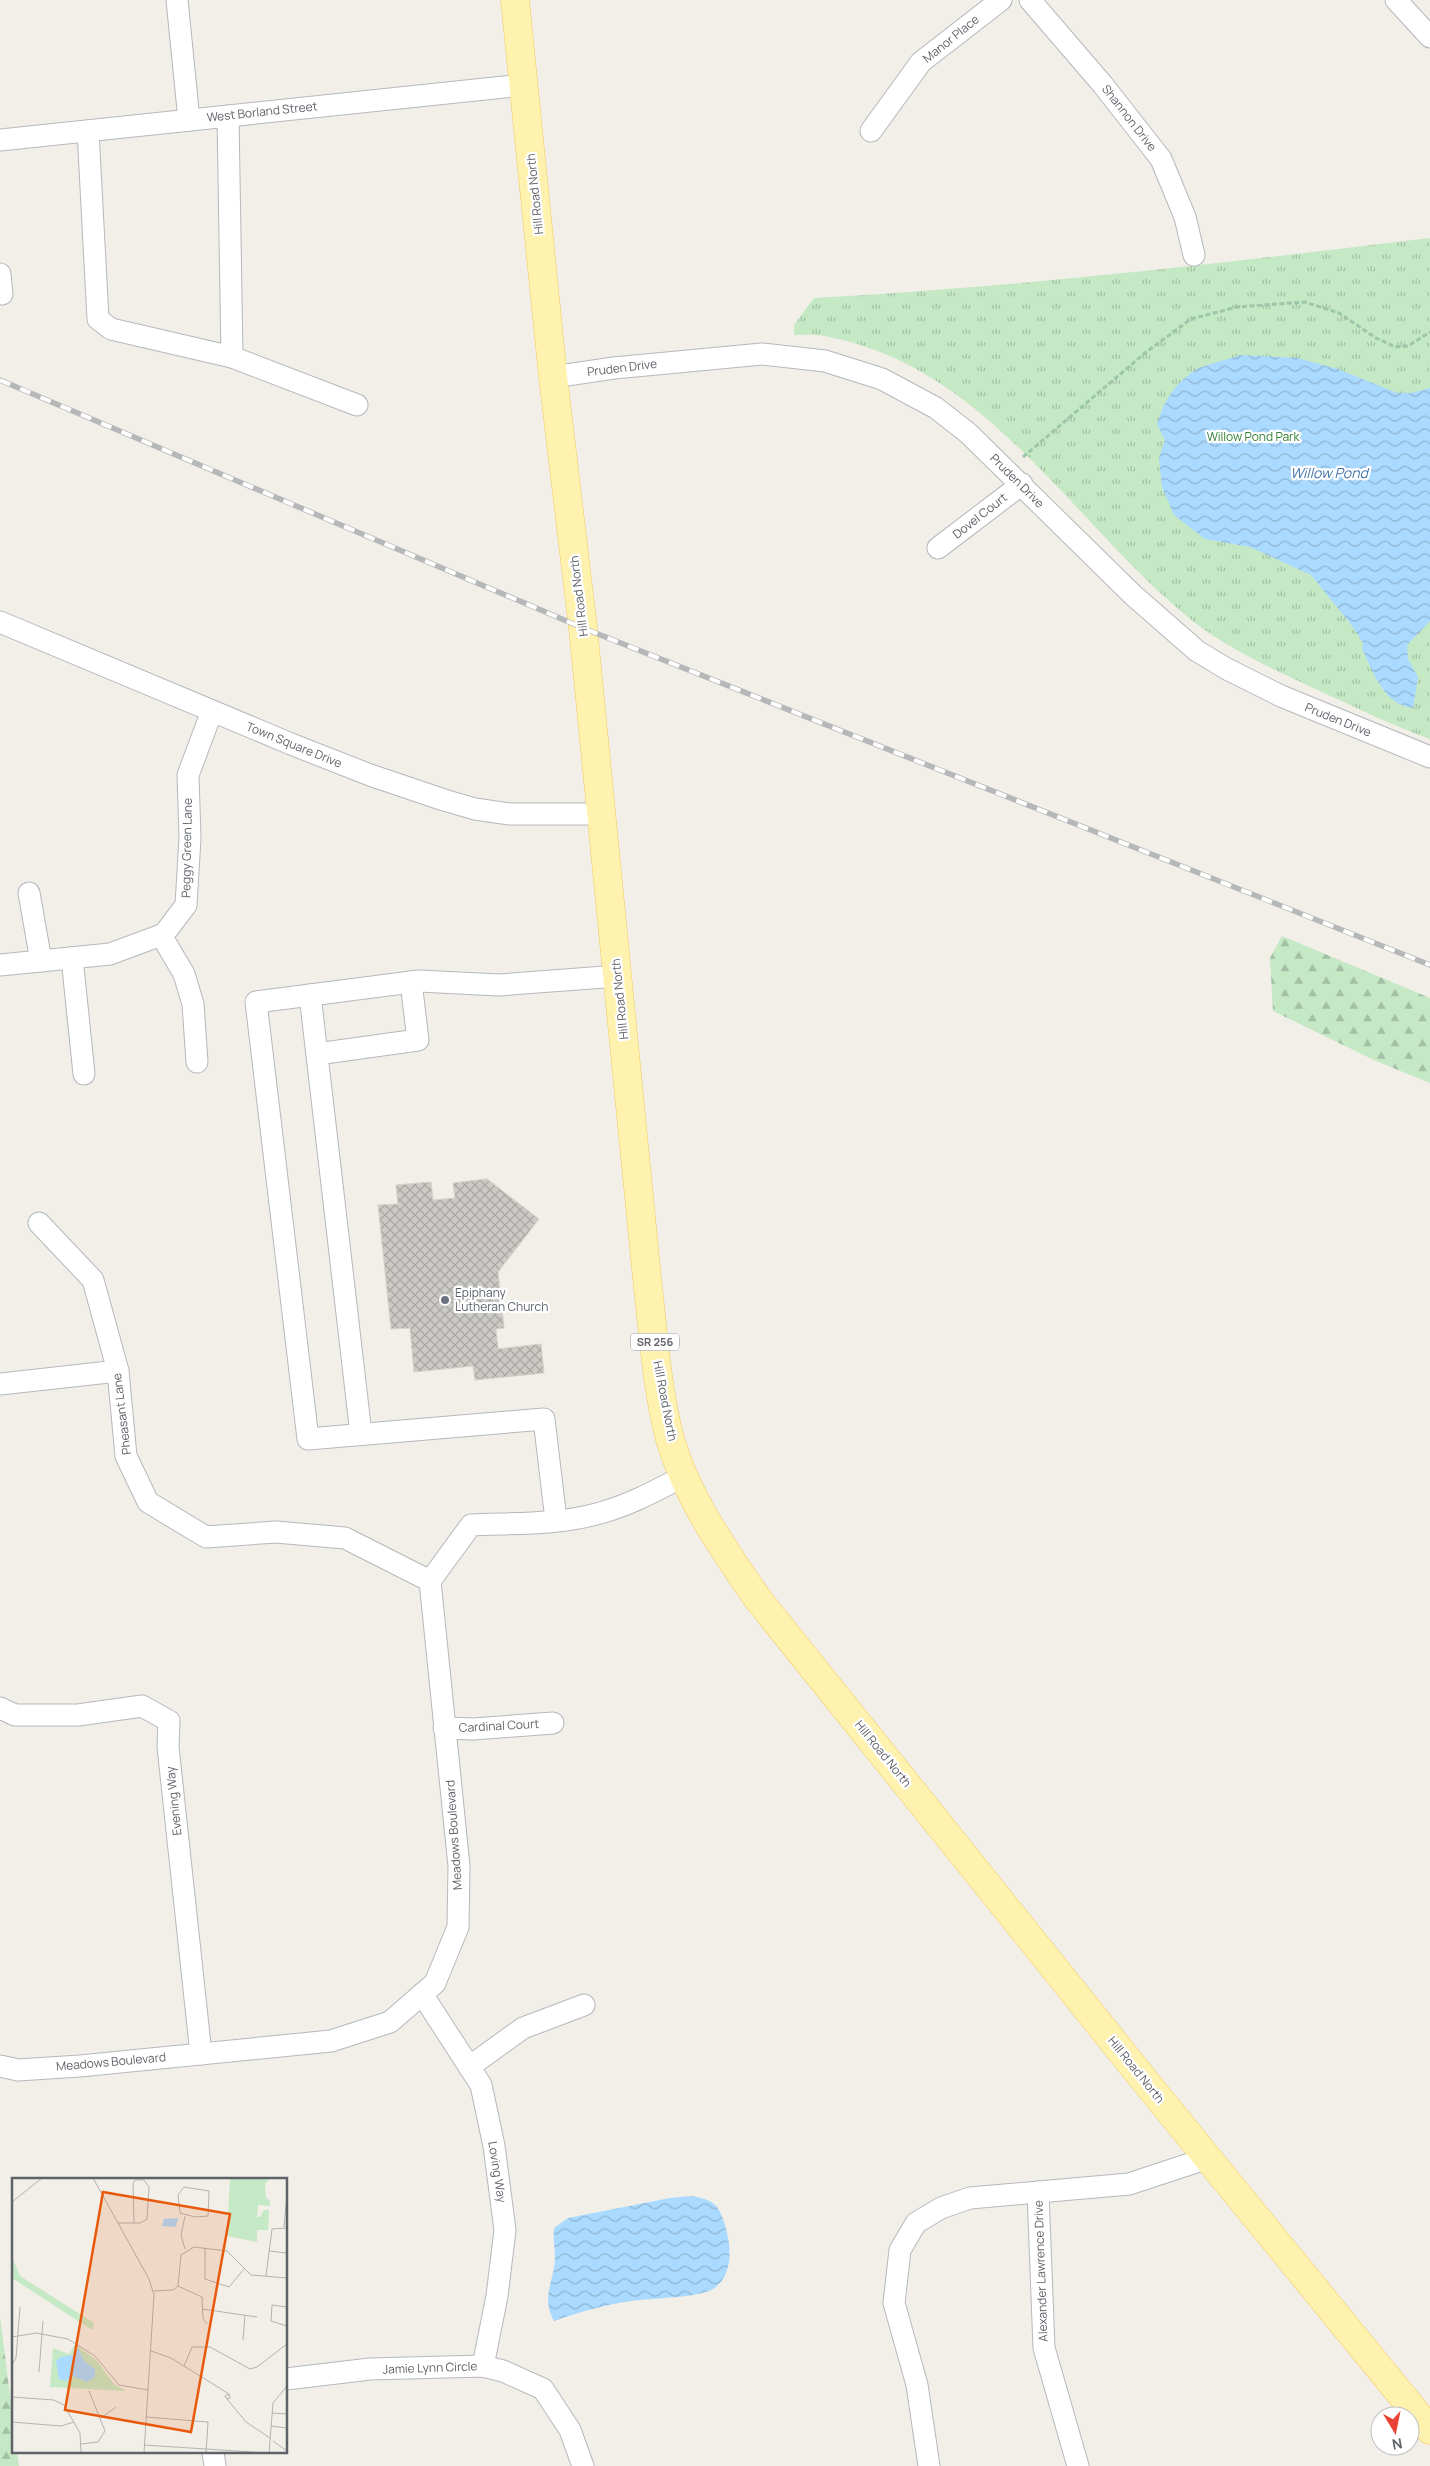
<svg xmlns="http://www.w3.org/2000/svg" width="1430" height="2466" viewBox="0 0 1430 2466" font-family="Manrope,sans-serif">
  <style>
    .grass { fill: url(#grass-tufts) }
    .forest { fill: url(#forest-firs) }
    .water { fill: url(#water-waves) }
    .building { fill: url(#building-cross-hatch); stroke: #d6d1c6 }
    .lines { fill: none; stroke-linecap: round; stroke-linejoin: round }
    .minor-casing { stroke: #b5b8bc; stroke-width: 23 }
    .major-casing { stroke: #f2c960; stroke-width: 29 }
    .path { stroke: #9cc7a9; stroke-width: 3; stroke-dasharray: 5 2.5; stroke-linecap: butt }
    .minor { stroke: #fff; stroke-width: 21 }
    .major { stroke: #fff2af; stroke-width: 28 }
    .rail-casing { stroke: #b6b7b8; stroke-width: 5.5 }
    .rail { stroke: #fff; stroke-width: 4; stroke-dasharray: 11; stroke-linecap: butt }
    .worship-dot { fill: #6b7280; stroke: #fff; stroke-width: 2 }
    .labels { text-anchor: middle; stroke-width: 4.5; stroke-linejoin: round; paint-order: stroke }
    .shield { fill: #fff; stroke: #8f9295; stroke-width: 1 }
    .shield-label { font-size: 11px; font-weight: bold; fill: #5f6368 }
    .street-label { font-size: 12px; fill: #5f6368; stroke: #fff }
    .park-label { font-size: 12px; fill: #348238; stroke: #fff }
    .worship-label { font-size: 12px; fill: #5b616d; stroke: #fff; text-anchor: start }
    .water-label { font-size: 14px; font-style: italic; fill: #4174aa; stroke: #fff }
    .inset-road { fill: none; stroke: #b3b3b1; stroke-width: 1 }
    .view { fill: #e8590c; fill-opacity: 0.15; stroke: #e8590c; stroke-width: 2.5 }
    .inset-edge { fill: none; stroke: #5f6368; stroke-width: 2.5 }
  </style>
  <defs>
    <pattern id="grass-tufts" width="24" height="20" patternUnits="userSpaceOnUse" patternTransform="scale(1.25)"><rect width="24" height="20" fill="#c5e8c5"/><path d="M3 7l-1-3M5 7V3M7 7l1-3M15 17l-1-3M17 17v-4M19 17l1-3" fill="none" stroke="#a3c0a4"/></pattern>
    <pattern id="forest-firs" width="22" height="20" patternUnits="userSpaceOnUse" patternTransform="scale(1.25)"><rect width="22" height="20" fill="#c5e8c5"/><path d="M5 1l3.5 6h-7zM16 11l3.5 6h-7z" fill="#a3c0a4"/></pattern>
    <pattern id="water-waves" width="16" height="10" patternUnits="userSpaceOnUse" patternTransform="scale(1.25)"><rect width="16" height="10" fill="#aadaff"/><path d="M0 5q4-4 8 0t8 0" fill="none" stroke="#8eb4d2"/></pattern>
    <pattern id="building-cross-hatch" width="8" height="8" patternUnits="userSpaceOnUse" patternTransform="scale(1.25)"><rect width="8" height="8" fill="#cccac5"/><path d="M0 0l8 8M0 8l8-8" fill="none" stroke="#a9a8a4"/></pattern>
  </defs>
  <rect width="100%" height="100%" fill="#f1efe8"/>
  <!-- grass -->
  <path class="grass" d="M1430 238V739C1394 726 1359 709 1324 693 1276 670 1223 648 1183 613 1070 518 984 367 829 337 818 334 806 335 794 335V325L814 298C1020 287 1225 263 1430 238Z"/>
  <!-- forest -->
  <g class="forest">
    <polygon points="1282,936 1430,998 1430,1083 1376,1061 1273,1011 1270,958"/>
    <polygon points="0,2316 14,2427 14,2452 17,2452 19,2466 0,2466"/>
  </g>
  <!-- water -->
  <g class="water">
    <path d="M1241 355 1297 358 1338 369 1397 393H1411L1430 388V621L1407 645 1408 659 1418 677 1413 708C1383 704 1374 673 1362 649L1363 643 1353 627 1311 575 1250 547 1205 539 1174 515 1162 487 1159 458 1165 440 1157 424C1165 399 1175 383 1197 369 1202 366 1232 358 1241 355Z"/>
    <path d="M692 2196C712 2200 718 2203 724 2222 731 2243 735 2275 713 2289 698 2298 651 2298 631 2301 604 2305 579 2312 554 2321 541 2297 553 2284 555 2260 555 2249 553 2239 554 2228L568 2218 670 2198Z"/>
  </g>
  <!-- building -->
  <polygon class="building" points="487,1179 539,1219 498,1272 504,1328 496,1329 498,1349 541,1344 544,1373 475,1380 473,1366 414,1372 410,1328 391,1329 378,1205 398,1204 396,1185 431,1182 433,1200 455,1198 453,1183"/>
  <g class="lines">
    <defs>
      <g id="minor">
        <polyline points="177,0 189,120"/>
        <polyline points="1030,0 1103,85 1161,159 1185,217 1194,255"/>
        <polyline points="1396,0 1430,37"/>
        <polyline points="228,116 232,357 357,405"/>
        <polyline points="88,131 98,319 111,329 232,357"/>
        <polyline points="871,131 921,62 1001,0"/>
        <polyline points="0,140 523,85"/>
        <polyline points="0,274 2,294"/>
        <polyline points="553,377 614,368 762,354 825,361 882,379 936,408 968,433 1133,595 1197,651 1227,669 1281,696 1430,757"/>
        <polyline points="938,548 1022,484"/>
        <polyline points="0,622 291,744 370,775 444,800 475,809 510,814 601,814"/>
        <polyline points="29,893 41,961"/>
        <polyline points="161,935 184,974 193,1004 197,1062"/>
        <polyline points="72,958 84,1074"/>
        <polyline points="0,965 110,954 164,934 186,905 190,838 188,775 212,711"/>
        <polyline points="310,995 361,1434"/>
        <polyline points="317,1054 418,1040 411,982"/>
        <polyline points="39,1223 93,1280 118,1371 126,1456 148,1502 206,1537 276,1532 345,1538 430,1581"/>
        <polyline points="0,1384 118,1371"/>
        <polyline points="556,1520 544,1419 308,1439 256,1002 419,981 499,985 618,976"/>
        <polyline points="0,1708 15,1715 78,1715 142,1706 169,1721 168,1747 201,2054"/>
        <polyline points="444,1728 473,1729 553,1723"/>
        <polyline points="422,1994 481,2085 494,2146 505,2230 497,2296 483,2366"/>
        <path d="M0 2066 18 2070 80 2066 331 2041 390 2022 435 1983 458 1927 459 1866 430 1581 471 1525C513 1523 559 1525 600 1513 630 1505 657 1490 684 1476"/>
        <polyline points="469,2067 523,2028 584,2005"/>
        <polyline points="1038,2192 1044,2348 1078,2466"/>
        <polyline points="286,2379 370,2369 483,2366 503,2371 543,2389 570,2430 583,2466"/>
        <polyline points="213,2452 215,2466"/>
        <polyline points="929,2466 917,2385 894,2303 900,2250 916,2223 941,2208 970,2198 1129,2184 1208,2158"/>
      </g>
      <path id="major" d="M515 0 553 377 583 628 648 1288C654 1338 657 1390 670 1439 687 1498 723 1548 757 1598L1149 2086 1430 2430"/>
    </defs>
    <!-- minor casing -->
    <use href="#minor" class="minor-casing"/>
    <!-- major casing -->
    <use href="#major" class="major-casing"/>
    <!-- path -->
    <polyline class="path" points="1023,457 1145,353 1191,319 1237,307 1305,302 1339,313 1376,338 1395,347 1408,346 1430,332"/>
    <!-- minor -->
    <use href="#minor" class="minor"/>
    <!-- major -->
    <use href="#major" class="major"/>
    <defs>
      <polyline id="rail" points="0,380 583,628 1430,965"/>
    </defs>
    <!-- rail casing -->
    <use href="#rail" class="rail-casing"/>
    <!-- rail -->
    <use href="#rail" class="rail"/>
  </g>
  <!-- markers -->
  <circle class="worship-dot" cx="445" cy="1300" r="5"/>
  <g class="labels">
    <!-- shield labels -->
    <rect class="shield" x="631" y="1333.5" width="48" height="17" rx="4"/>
    <g class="shield-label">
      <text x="655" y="1346">SR 256</text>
    </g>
    <!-- street labels -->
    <g class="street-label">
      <text transform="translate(951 39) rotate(-39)" y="4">Manor Place</text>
      <text transform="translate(262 112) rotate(-6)" y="4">West Borland Street</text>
      <text transform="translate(1129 118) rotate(52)" y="4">Shannon Drive</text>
      <text transform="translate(535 194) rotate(-96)" y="4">Hill Road North</text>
      <text transform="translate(622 368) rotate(-7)" y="4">Pruden Drive</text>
      <text transform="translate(1017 481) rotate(45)" y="4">Pruden Drive</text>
      <text transform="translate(980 516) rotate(-38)" y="4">Dovel Court</text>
      <text transform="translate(579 596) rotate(-97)" y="4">Hill Road North</text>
      <text transform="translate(1338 720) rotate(22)" y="4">Pruden Drive</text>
      <text transform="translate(294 745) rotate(22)" y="4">Town Square Drive</text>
      <text transform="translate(187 848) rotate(-89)" y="4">Peggy Green Lane</text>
      <text transform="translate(620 999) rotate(-96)" y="4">Hill Road North</text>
      <text transform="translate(665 1401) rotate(79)" y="4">Hill Road North</text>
      <text transform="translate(122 1414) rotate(-97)" y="4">Pheasant Lane</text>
      <text transform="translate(499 1726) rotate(-3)" y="4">Cardinal Court</text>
      <text transform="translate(883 1754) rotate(51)" y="4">Hill Road North</text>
      <text transform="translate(174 1801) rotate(-96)" y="4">Evening Way</text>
      <text transform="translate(454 1835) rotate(-94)" y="4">Meadows Boulevard</text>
      <text transform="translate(111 2062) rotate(-5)" y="4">Meadows Boulevard</text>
      <text transform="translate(1136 2070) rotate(51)" y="4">Hill Road North</text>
      <text transform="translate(497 2172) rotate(81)" y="4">Loving Way</text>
      <text transform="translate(1041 2271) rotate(-92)" y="4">Alexander Lawrence Drive</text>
      <text transform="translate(430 2368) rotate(-2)" y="4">Jamie Lynn Circle</text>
    </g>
    <!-- park labels -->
    <g class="park-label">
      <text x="1253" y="441">Willow Pond Park</text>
    </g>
    <!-- worship labels -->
    <g class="worship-label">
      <text x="455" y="1297">Epiphany<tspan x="455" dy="14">Lutheran Church</tspan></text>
    </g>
    <!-- water labels -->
    <g class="water-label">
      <text x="1329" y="478">Willow Pond</text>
    </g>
  </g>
  <!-- overview -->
  <g transform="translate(12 2178)">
    <rect width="275" height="275" fill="#f1efe8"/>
    <path d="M63 166 84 182 103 207 114 213 38 209 41 170 57 176Z" fill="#c5e8c5"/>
    <path d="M218 0H258L253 6 254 20 258 23V28L246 27 245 39H248L252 32H257L256 52H245V64L215 58ZM0 79 8 98 82 145 80 152 0 100Z" fill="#c5e8c5"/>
    <path d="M166 40 164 49 150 48 152 41ZM66 170 72 183 83 191V199L75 204 60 198 54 203 47 201 44 183 49 179 62 177Z" fill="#aadaff"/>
    <path class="inset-road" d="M81 0 137 101 142 117 132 275M172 9 197 13 196 38 183 39 168 35 166 17ZM0 24 30 0M106 45H128L135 41 137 9 132 2H123L121 5 122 44M272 49 275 16M193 70V101L217 109 232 91M173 71 169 57 173 38M257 73 275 75M254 98 260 51 275 50M166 108 190 119 191 140 195 146M142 113 161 112 166 108 169 77 182 69 215 73 239 97 275 100M275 129 260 127 259 143 275 148M190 131 245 139M0 159 24 155 56 161 83 178 107 207 136 212M231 162 233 137M139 173 159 180 217 216M0 187 4 180 8 129M172 188 180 169H198L238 191 245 189 275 166M27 194 31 143M217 216 218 220 215 221 213 218ZM0 219 42 222 52 227 68 255 69 275M215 221 234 244 258 260M260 235 275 236M134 239 196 244 194 275M89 240 104 229M0 244 49 248 62 244M259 248 275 250M261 263 275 273M69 266 86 264 93 253 77 213M132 267 255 275M257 275 261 225 275 208"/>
    <path class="view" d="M91 14 218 36 179 254 53 232Z"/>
    <rect width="275" height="275" class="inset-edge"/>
  </g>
  <!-- north arrow -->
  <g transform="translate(1395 2431) rotate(170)"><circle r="24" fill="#ffffff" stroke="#bfc1c3"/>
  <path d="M0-4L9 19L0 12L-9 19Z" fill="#ea4335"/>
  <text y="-8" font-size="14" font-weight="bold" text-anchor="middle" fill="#5f6368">N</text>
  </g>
</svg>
